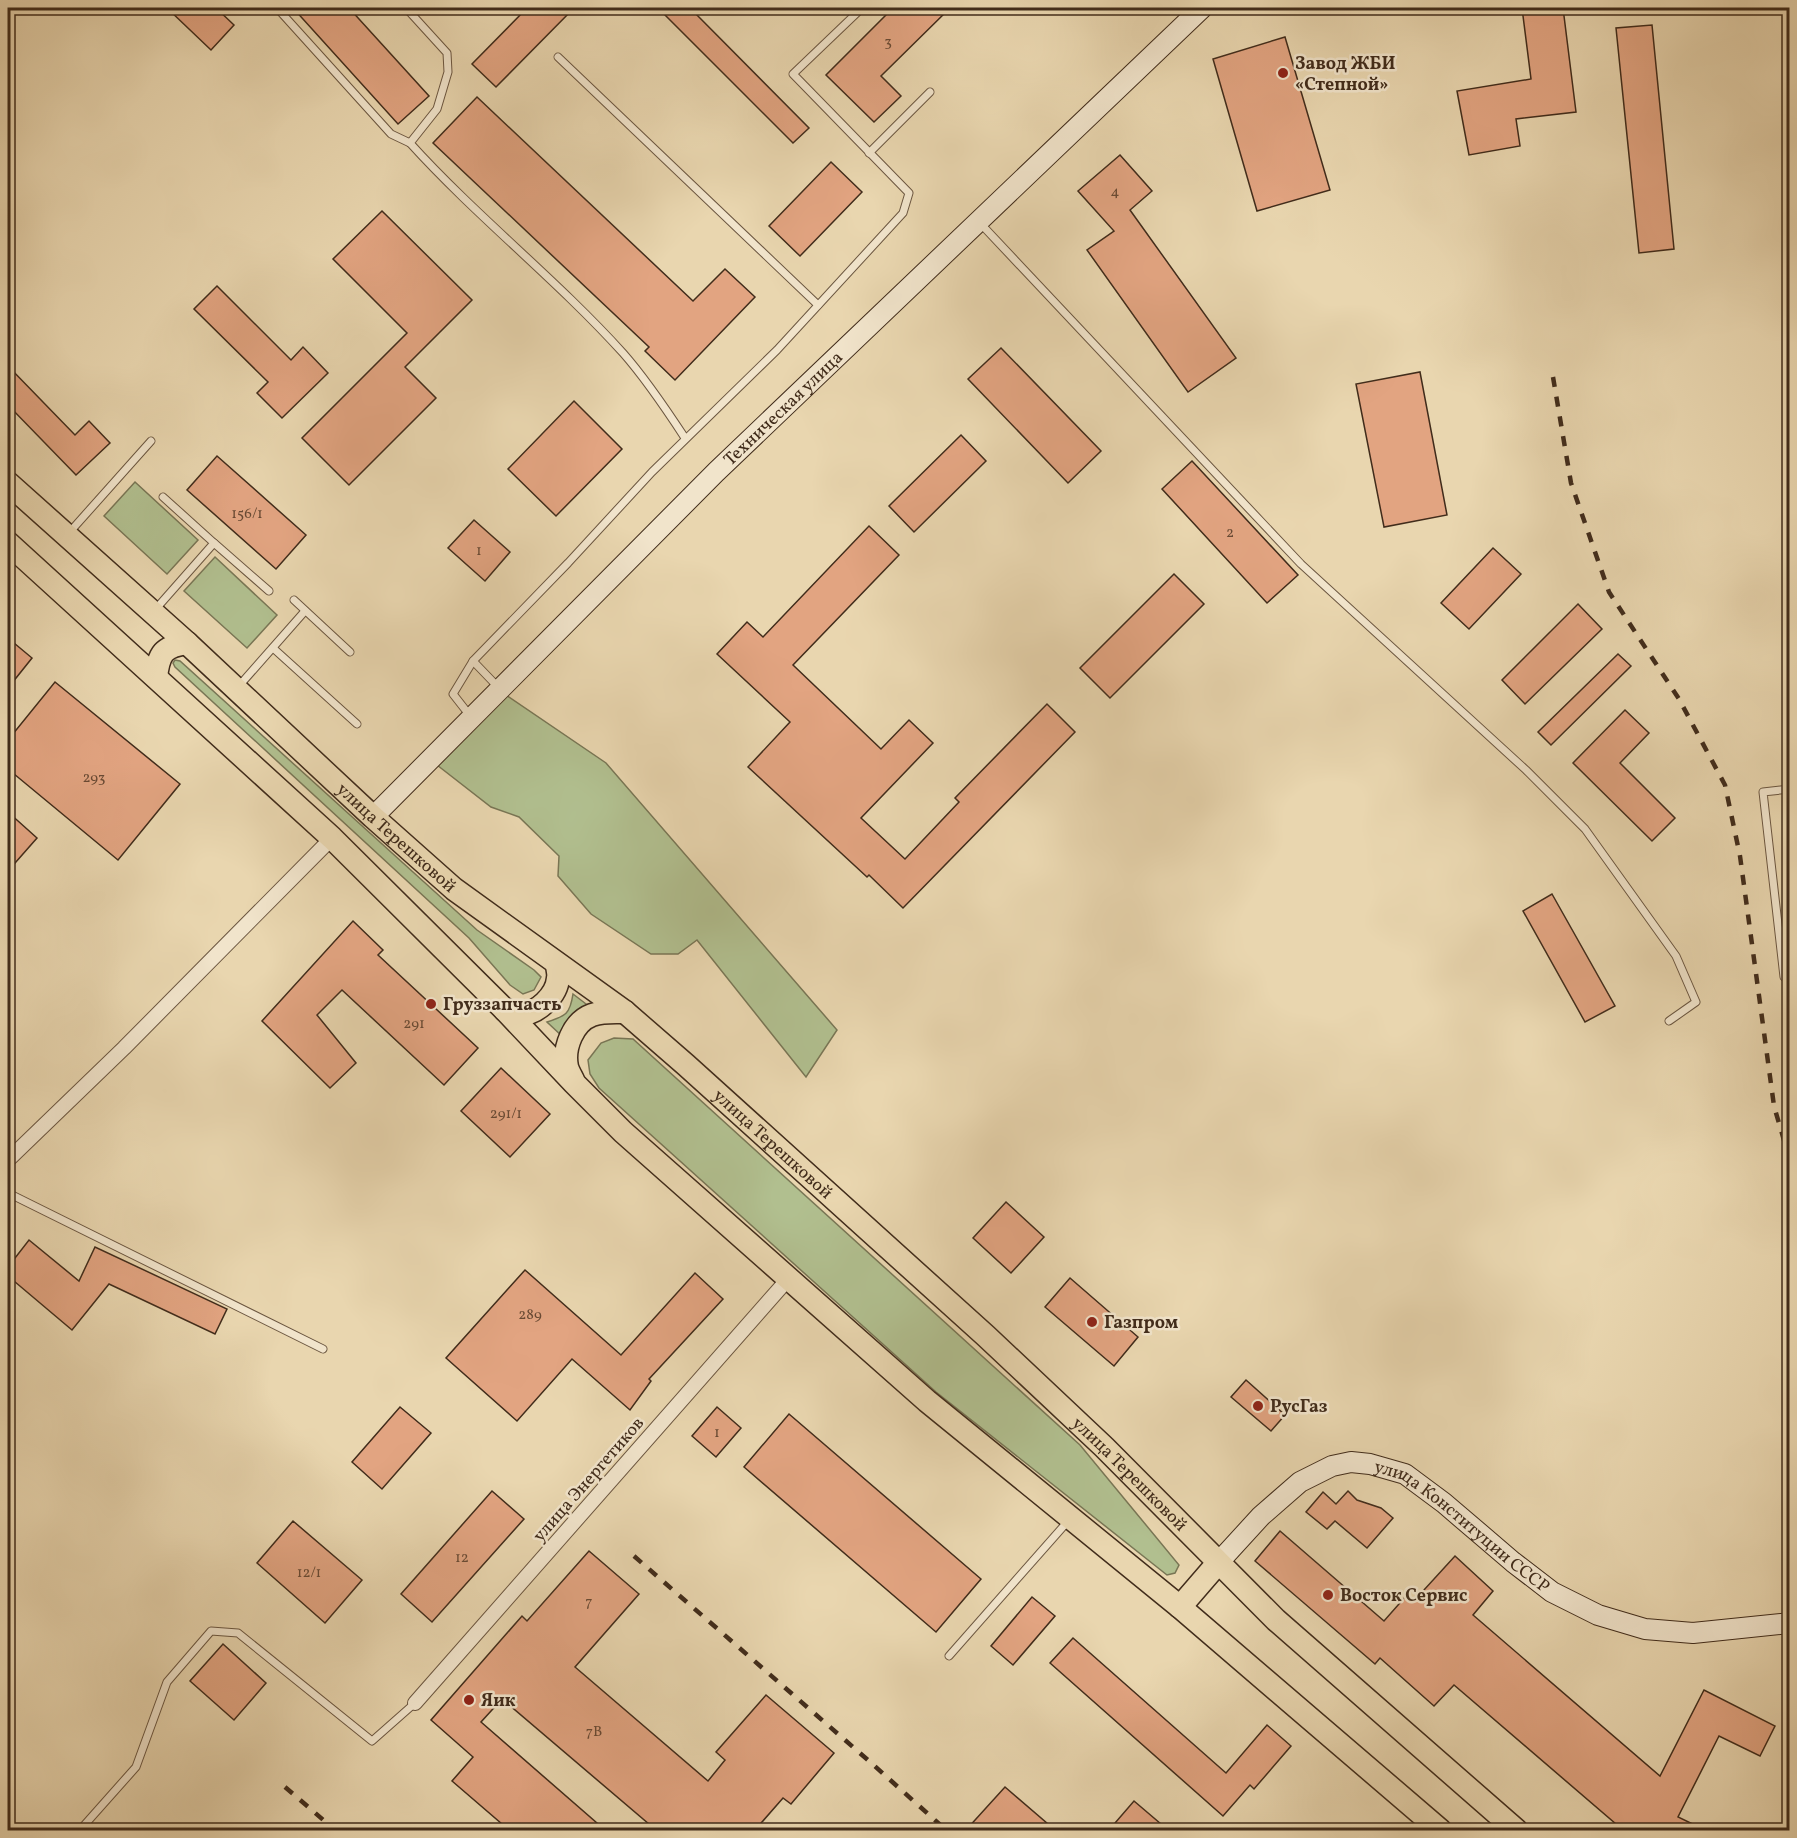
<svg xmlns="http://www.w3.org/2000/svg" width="1797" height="1838" viewBox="0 0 1797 1838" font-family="Vollkorn,serif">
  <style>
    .green { fill: #b1bf8f; stroke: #797655; stroke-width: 1.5 }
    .building { fill: #e2a481; stroke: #412c1b; stroke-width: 1.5 }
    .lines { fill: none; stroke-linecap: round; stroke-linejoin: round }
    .lane-casing { stroke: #6b5640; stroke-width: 9 }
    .street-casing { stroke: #6b5640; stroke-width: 16 }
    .secondary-casing { stroke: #412c1b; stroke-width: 22 }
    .primary-casing { stroke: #412c1b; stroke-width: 25 }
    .lane { stroke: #f1e4cb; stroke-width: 7 }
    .street { stroke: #f1e4cb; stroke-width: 14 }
    .secondary { stroke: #f1e4cb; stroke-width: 20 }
    .primary { stroke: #e9d6af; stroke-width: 22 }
    .rail { stroke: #412c1b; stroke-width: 4.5; stroke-dasharray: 10 10; stroke-linecap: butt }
    .poi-dot { fill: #8f2418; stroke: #f1e4cb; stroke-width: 2 }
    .labels { text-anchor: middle; stroke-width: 5; stroke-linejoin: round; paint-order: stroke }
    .number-label { font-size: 15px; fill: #694a34 }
    .poi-label { font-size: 18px; font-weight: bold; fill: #412c1b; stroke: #f1e4cb; text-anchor: start }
    .street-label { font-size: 18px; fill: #412c1b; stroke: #f1e4cb }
  </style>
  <rect width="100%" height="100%" fill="#e9d6af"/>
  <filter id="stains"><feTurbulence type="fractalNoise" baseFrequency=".00333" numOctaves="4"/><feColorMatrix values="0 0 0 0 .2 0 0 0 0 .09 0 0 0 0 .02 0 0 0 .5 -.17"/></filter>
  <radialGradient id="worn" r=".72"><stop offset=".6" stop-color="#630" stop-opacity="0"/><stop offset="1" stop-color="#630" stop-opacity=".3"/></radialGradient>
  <!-- green -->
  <g class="green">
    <polygon points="135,482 198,540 167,574 104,516"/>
    <polygon points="215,557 277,615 247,648 184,591"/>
    <polygon points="175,660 180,661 477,930 534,970 541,977 534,990 523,994 510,985 469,938 175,667 173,663"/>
    <polygon points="506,695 606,763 837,1030 806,1077 697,940 678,954 651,954 591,914 558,876 559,856 519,817 491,807 437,765"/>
    <path d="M573 994 590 1007 564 1038 547 1022C566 1016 570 1014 573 994Z"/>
    <polygon points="614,1038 633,1039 1080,1445 1179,1565 1175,1573 1167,1575 936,1392 599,1088 590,1074 588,1060 601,1043"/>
  </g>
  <!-- building -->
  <g class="building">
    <polygon points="167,8 216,8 234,25 211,50"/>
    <polygon points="293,8 349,8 429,96 398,124"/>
    <polygon points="527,8 574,8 496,87 472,64"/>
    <polygon points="658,8 690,8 809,128 793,143"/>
    <polygon points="893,8 950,8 881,76 901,96 874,122 826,75"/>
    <polygon points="1522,8 1563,8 1576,112 1516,119 1520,146 1469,155 1457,91 1531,79"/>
    <polygon points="1652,25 1674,249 1639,253 1616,28"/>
    <polygon points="1285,37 1330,190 1257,211 1213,59"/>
    <polygon points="477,97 693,301 725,269 755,297 675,380 645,351 649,347 433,143"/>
    <polygon points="1120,155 1152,191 1130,210 1236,358 1188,392 1087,250 1114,231 1078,191"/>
    <polygon points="831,162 862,192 800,256 769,226"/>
    <polygon points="382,211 472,300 405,367 436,398 349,485 302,438 407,333 333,259"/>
    <polygon points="217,286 291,360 303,347 328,373 282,418 257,393 268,382 194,309"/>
    <polygon points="1001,348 1101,451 1068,483 968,379"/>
    <polygon points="8,366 75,435 89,421 110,443 76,475 8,405"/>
    <polygon points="1420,372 1447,515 1384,527 1356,384"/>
    <polygon points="574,401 622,449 556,516 508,469"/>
    <polygon points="961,435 986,461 914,532 889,506"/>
    <polygon points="217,456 306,535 276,569 187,490"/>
    <polygon points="1192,461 1298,575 1267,603 1162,489"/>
    <polygon points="474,520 510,552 485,581 448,548"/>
    <polygon points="869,526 899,555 793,665 881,749 909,720 933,743 861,818 905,859 959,802 955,798 1047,704 1075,732 903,908 869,875 867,877 748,767 790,722 717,654 747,622 763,637"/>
    <polygon points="1493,548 1521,574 1469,629 1441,603"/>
    <polygon points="1174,574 1204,604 1110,698 1080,668"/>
    <polygon points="1578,604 1602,629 1525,704 1502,680"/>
    <polygon points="8,638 32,658 8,688"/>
    <polygon points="1618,654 1631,666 1551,745 1538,732"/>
    <polygon points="55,682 180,784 118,860 8,769 8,740"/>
    <polygon points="1625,710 1649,733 1620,763 1675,818 1652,841 1573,763"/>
    <polygon points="8,812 37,838 8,871"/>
    <polygon points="1552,894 1615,1006 1585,1022 1523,911"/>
    <polygon points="353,921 383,950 378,955 478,1048 444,1085 342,990 317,1015 356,1063 330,1088 262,1021"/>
    <polygon points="501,1068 550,1114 510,1157 461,1111"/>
    <polygon points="1006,1202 1044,1237 1011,1273 973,1238"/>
    <polygon points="29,1240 79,1281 95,1247 227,1309 215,1334 109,1284 72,1330 8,1276 8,1267"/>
    <polygon points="525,1270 621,1355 695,1273 723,1299 649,1379 651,1381 630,1410 572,1359 517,1421 446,1358"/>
    <polygon points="1070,1278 1138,1337 1114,1366 1045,1307"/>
    <polygon points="1246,1380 1285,1415 1271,1431 1231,1397"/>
    <polygon points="400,1407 431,1433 382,1489 352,1462"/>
    <polygon points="717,1407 741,1428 716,1457 692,1436"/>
    <polygon points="789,1414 981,1579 936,1632 744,1467"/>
    <polygon points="492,1491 524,1519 432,1622 401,1594"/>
    <polygon points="1348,1491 1357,1500 1381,1508 1393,1518 1367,1548 1335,1521 1327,1529 1306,1512 1323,1492 1336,1504"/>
    <polygon points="293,1521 362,1580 325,1623 257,1563"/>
    <polygon points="1280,1531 1384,1621 1406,1596 1413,1602 1455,1556 1493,1591 1473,1615 1660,1776 1704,1690 1775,1726 1760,1756 1719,1736 1678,1817 1705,1830 1623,1830 1454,1685 1434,1706 1380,1658 1375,1664 1255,1561"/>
    <polygon points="589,1551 639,1594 575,1667 708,1781 725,1760 716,1752 766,1695 834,1753 791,1804 783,1798 755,1830 656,1830 502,1699 481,1722 605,1830 552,1830 545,1824 539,1830 509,1830 452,1781 473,1757 431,1720 522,1616 527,1621"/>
    <polygon points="1032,1597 1055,1616 1013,1665 991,1646"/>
    <polygon points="1073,1638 1226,1773 1267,1725 1291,1746 1254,1789 1250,1785 1223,1816 1050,1663"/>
    <polygon points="223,1644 266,1683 234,1720 190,1681"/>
    <polygon points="1005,1787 1055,1830 966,1830"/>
    <polygon points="1134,1801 1168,1830 1109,1830"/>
  </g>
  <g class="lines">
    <defs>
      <g id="lane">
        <polyline points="277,8 391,134 410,143"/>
        <path d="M406 8 447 53 448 72 437 109 410 143C477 217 556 279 623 353 646 379 666 409 685 438"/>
        <polyline points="558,57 818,305"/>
        <polyline points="869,153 930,92"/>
        <polyline points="980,223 1301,564 1526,770 1585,829 1676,956 1696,1002 1669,1021"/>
        <polyline points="68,534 151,441"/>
        <polyline points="214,543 269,591"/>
        <polyline points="294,600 350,652"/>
        <polyline points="154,611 214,543 163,497"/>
        <polyline points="273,648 357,724"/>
        <polyline points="473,661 498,687"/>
        <polyline points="238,687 305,611"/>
        <polyline points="471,717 453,694 473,661 568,563 652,472 777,350 903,213 909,193 793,74 862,8"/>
        <polyline points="1784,977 1763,792 1790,789"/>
        <polyline points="8,1193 323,1349"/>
        <polyline points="949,1656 1069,1520"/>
        <polyline points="80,1830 136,1767 167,1682 211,1631 238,1633 372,1741 415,1703"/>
      </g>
      <g id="street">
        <polyline points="8,1160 124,1048 332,838"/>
        <polyline points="415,1703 789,1278"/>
      </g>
      <g id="secondary">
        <path id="s1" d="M373 817 716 472 1202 8"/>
        <path id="s2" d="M1218 1563 1261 1516 1300 1482 1332 1466 1351 1462 1370 1464 1405 1474 1444 1503 1513 1562 1552 1592 1598 1615 1645 1629 1693 1633 1790 1623"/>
      </g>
      <g id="primary">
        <path id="s3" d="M8 483 187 643 373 817 454 889 625 1012 686 1065 986 1336 1104 1447 1276 1620 1516 1830"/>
        <polyline points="8,543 332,838 505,1010 574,1083 623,1132 927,1401 1180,1607 1440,1830"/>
        <path d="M156 677C159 653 163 647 187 643"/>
        <path d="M505 1010C510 1011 515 1013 519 1014 537 1015 557 995 558 978 559 974 557 968 557 964"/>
        <path d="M573 1080C571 1076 568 1071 567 1067 563 1048 573 1022 592 1015 603 1011 613 1012 625 1012"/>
        <polyline points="1180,1607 1218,1563"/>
      </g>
    </defs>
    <!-- lane casing -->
    <use href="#lane" class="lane-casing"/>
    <!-- street casing -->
    <use href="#street" class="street-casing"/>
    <!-- secondary casing -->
    <use href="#secondary" class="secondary-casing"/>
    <!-- primary casing -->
    <use href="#primary" class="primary-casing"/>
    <!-- lane -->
    <use href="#lane" class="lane"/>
    <!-- street -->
    <use href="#street" class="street"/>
    <!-- secondary -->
    <use href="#secondary" class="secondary"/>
    <!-- primary -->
    <use href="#primary" class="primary"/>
    <!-- rail -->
    <g class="rail">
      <polyline points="1553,377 1571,483 1609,592 1679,699 1725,785 1740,856 1774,1106 1790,1161"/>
      <polyline points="634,1556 869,1761 946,1830"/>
      <polyline points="285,1787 335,1830"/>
    </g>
  </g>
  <!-- markers -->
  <g class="poi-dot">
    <circle cx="1283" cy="73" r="6"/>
    <circle cx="431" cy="1004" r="6"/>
    <circle cx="1092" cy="1322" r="6"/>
    <circle cx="1258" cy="1406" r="6"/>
    <circle cx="1328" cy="1595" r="6"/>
    <circle cx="469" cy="1700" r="6"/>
  </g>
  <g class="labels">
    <!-- number labels -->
    <g class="number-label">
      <text x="888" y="46">3</text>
      <text x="1115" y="196">4</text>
      <text x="247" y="518">156/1</text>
      <text x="1230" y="537">2</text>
      <text x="479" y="555">1</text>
      <text x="94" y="782">293</text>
      <text x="414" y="1028">291</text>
      <text x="506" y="1118">291/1</text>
      <text x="530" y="1319">289</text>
      <text x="717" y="1437">1</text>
      <text x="462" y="1562">12</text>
      <text x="309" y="1577">12/1</text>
      <text x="589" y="1606">7</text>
      <text x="594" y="1736">7В</text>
    </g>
    <!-- poi labels -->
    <g class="poi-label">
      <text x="1295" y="69">Завод ЖБИ<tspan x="1295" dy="21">«Степной»</tspan></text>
      <text x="443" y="1010">Груззапчасть</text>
      <text x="1104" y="1328">Газпром</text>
      <text x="1270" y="1412">РусГаз</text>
      <text x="1340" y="1601">Восток Сервис</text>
      <text x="481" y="1706">Яик</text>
    </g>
    <!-- street labels -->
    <g class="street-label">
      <text dy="6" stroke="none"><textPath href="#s1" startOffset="579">Техническая улица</textPath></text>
      <text dy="6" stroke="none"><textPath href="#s3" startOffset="526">улица Терешковой</textPath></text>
      <text dy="6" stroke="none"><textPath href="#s3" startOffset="1012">улица Терешковой</textPath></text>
      <text dy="6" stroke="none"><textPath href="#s3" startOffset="1498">улица Терешковой</textPath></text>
      <text transform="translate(588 1479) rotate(-49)" y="6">улица Энергетиков</text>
      <text dy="6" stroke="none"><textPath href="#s2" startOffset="302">улица Конституции СССР</textPath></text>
    </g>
  </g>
  <!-- margin -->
  <rect width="1797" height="1838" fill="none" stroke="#e9d6af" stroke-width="30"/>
  <rect x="9" y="9" width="1779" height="1820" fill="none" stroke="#412c1b" stroke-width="3"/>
  <rect x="15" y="15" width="1767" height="1808" fill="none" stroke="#412c1b" stroke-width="1.5"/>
  <rect width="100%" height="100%" filter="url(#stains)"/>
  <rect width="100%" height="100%" fill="url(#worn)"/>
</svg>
